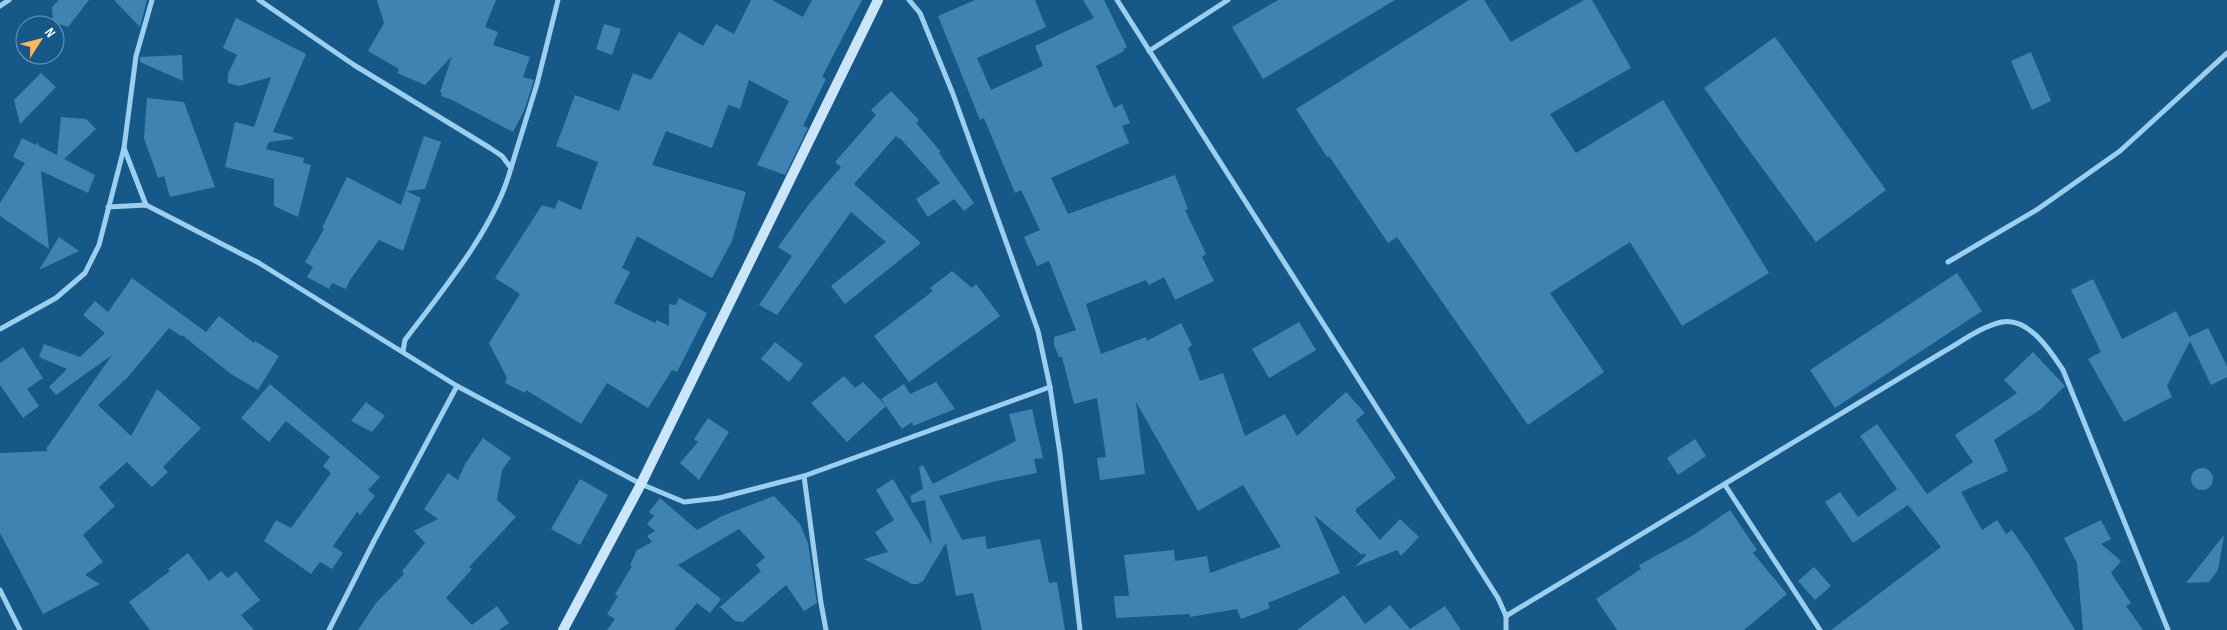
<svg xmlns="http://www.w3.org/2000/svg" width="2227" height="630" viewBox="0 0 2227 630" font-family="'Sofia Sans Condensed',sans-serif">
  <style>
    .building { fill: #3e83b2 }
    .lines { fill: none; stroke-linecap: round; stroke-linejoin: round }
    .street { stroke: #9dceee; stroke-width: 5 }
    .secondary { stroke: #cbe6fa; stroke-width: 10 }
  </style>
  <rect width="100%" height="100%" fill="#165988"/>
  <!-- building -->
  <g class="building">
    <polygon points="59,0 89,0 68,27 53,22 52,7"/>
    <polygon points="114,0 147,0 140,27"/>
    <polygon points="377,0 496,0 485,27 498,32 493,45 530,57 523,77 534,80 524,111 513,132 452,100 441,96 442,93 440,92 452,56 425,85 397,73 399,69 368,51 384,23"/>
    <polygon points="751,0 772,0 803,17 812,0 862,0 822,77 826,79 803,126 808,128 785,175 757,165 789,101 749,80 740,109 728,105 712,148 666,131 652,165 746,192 732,241 712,278 637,236 622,268 630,272 614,303 655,323 657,320 669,326 669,304 676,305 679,298 707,313 677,372 672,370 648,408 607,383 581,424 526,390 525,393 505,383 507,378 489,343 520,294 495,278 542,205 555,209 558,200 581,210 598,162 556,146 575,95 619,111 633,73 651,80 679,32 703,46 716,24 734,34"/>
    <polygon points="975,0 1035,0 1046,27 977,58 991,90 1043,66 1035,46 1094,18 1083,0 1104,0 1127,47 1123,49 1124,51 1096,66 1114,108 1122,104 1130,123 1122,126 1129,143 1051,178 1068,214 1175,175 1188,209 1185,210 1206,254 1202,257 1214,281 1175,300 1164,277 1149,285 1146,280 1086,304 1101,354 1146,337 1147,341 1181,323 1192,345 1188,348 1200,381 1223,373 1245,436 1285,414 1297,436 1346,392 1365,413 1356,420 1396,478 1356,509 1356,512 1380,540 1400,519 1419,537 1401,556 1397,550 1355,567 1366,555 1364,553 1362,555 1314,515 1340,573 1268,603 1270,608 1241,619 1237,609 1190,617 1190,614 1116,618 1114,596 1129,596 1124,555 1174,550 1175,561 1207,556 1210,573 1281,547 1243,485 1198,511 1136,402 1145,474 1100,480 1097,458 1106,457 1097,398 1074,404 1062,357 1059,357 1054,345 1054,337 1076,330 1049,261 1037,266 1024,237 1040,230 1021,190 1015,193 984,118 980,120 938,16"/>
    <polygon points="1278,0 1395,0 1263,79 1232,27"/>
    <polygon points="1469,0 1484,0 1511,42 1584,0 1592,0 1631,68 1550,114 1576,153 1663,100 1769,273 1682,326 1630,242 1550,293 1604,372 1528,425 1397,237 1388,243 1329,156 1327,157 1296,109"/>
    <polygon points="236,18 306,54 273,132 293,137 293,139 269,142 266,149 304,158 303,163 311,165 298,217 274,206 274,179 225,167 235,122 254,127 271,77 239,86 228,83 228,74 237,55 223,48"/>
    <polygon points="604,24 621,29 612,55 596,49"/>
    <polygon points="1775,37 1886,190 1816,242 1704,88"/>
    <polygon points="2031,52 2051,101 2032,110 2011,61"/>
    <polygon points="182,55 183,81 140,62 140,57"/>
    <polygon points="41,73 56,87 20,124 14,100"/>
    <polygon points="891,91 919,120 916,123 941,152 939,153 974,203 964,211 954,199 928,217 916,199 940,183 900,138 899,139 896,136 854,184 921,243 845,304 831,286 886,242 851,212 777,315 759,305 792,256 778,247 809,204 841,167 835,162 876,115 871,110"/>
    <polygon points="147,98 184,102 215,187 170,197 164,176 158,178 144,138"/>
    <polygon points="61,117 86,119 96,129 64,159 95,175 88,193 41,171 49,249 0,216 0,203 25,163 13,157 22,138 36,145 38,142 39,146 57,155"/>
    <polygon points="424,136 441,142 425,189 406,191 421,198 403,251 379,240 350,280 346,289 332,283 329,289 307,277 313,267 305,262 324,229 322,228 347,177 401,205"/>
    <polygon points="59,237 79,251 39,270"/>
    <polygon points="952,271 972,288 976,284 1000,316 909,382 874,336 933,291 930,288"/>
    <polygon points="1957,273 1982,311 1835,408 1810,370"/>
    <polygon points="132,278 206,332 219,316 254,343 255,341 279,356 258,390 231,374 182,335 181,336 169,328 128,377 98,405 131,436 157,389 201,428 163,467 168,472 152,487 127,462 99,487 115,506 83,535 103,562 85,575 100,584 43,614 0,533 0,453 48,451 46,449 112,355 56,395 49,387 67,369 39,357 44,344 80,357 105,333 83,315 95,301 108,312"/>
    <polygon points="2093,279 2122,339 2176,311 2189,337 2208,328 2227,366 2227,377 2211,385 2190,341 2167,386 2172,397 2124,422 2088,359 2101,352 2071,290"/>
    <polygon points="1299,322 1316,350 1269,378 1252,349"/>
    <polygon points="775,342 803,364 789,382 761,359"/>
    <polygon points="23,347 43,378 27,389 39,406 23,418 0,385 0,363"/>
    <polygon points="2033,352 2065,386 2041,409 1994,440 2008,471 1961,492 1982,530 1997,520 2006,534 2012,530 2030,556 2075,630 1831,630 1941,547 1908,505 1853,543 1825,502 1840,492 1858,517 1897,489 1860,436 1877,424 1927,494 1973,462 1955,435 2017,393 2004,380"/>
    <polygon points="844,376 855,388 863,382 886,406 847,442 811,403"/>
    <polygon points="936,382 955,409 913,426 912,422 902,429 881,399 904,384 910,394"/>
    <polygon points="270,384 380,477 368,490 375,496 360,515 357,512 333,546 343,553 332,569 320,562 311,574 264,541 276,520 291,528 331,473 323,466 330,457 286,421 269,442 241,418"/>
    <polygon points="366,402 385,416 372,432 351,421"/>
    <polygon points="1032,409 1043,458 1034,459 1037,473 992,482 939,496 962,540 985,536 987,549 1040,539 1049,583 1057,582 1065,630 982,630 973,593 956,596 946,543 923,581 918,584 912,584 864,559 888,552 875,532 894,520 876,490 893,479 932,545 925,500 912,503 910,496 923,489 919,467 923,465 933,484 1016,441 1009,414"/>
    <polygon points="708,418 729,432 699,480 680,463 698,442 694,439"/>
    <polygon points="483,438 511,458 502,470 497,500 516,517 469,567 472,569 446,598 472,625 497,606 509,623 499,630 358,630 376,603 404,574 402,571 425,543 414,531 438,519 424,509 448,473 458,480 465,464"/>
    <polygon points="1695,439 1706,456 1678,475 1667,458"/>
    <circle cx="2202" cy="479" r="11"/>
    <polygon points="580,479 608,495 580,545 551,529"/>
    <polygon points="774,496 800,524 808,543 817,603 804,611 786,585 743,622 735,621 720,607 761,571 756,565 765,557 739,529 678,565 721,599 710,613 697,603 674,630 607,630 615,619 607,614 618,596 615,594 632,566 630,565 637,550 652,542 647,536 655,531 647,524 654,516 649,512 660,498 697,530 722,516"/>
    <polygon points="1730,510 1757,550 1753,553 1787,594 1744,630 1617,630 1596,599 1641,569 1639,565 1692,536"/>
    <polygon points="2101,520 2111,539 2101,544 2121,561 2111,573 2131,603 2126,606 2143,630 2083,630 2077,563 2064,538"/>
    <polygon points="2224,535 2218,570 2209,582 2186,583"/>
    <polygon points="188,553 209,581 221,571 228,578 236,571 260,600 241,615 254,630 150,630 129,602 170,571 168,569"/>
    <polygon points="1814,567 1831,586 1815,600 1798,581"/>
    <polygon points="1344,595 1365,624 1390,605 1410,629 1445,606 1461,630 1297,630"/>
  </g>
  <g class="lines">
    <!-- street -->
    <g class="street">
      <path d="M259 0 354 65 490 148 502 156 511 168C495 228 442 291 405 340L403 351"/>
      <polyline points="909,0 920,13 953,94 1038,331 1050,387 1060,454 1080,630"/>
      <polyline points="1117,0 1498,598 1506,616 1506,630"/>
      <polyline points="0,6 9,0"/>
      <polyline points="1149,51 1228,0"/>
      <polyline points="124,148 146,205"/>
      <polyline points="511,168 537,84 558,0"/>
      <polyline points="108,207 146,205 259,263 457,386 641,484 684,502 719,498 804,476 1050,387"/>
      <polyline points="1948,262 2038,209 2120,151 2227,53"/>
      <polyline points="0,329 56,298 85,273 99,245 124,148 136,56 152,0"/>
      <polyline points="804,476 821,603 826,630"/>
      <polyline points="1725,485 1820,630"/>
      <polyline points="0,590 20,630"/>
      <path d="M1506 616 1943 352C1961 342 1982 326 2002 322 2029 317 2051 352 2063 370L2168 630"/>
      <polyline points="329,630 374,541 457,386"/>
    </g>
    <!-- secondary -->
    <polyline class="secondary" points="563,630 641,484 878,0"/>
  </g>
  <!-- north arrow -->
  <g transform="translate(40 40) rotate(54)"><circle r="24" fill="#165988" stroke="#739bb8"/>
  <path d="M0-4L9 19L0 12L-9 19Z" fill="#ffb75b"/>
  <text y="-8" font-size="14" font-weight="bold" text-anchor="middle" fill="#ffffff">N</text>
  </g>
</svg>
